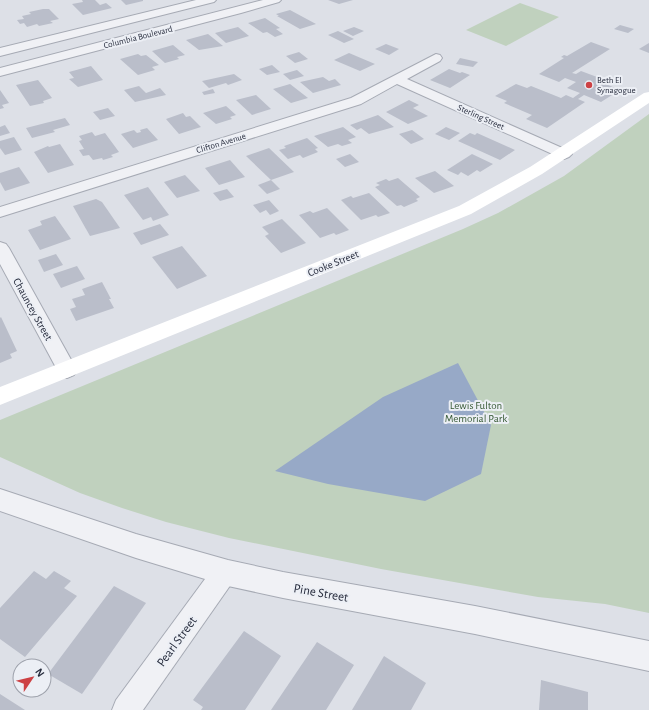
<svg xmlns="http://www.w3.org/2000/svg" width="649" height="710" viewBox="0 0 649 710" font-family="'Alegreya Sans',sans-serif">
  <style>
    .green { fill: #c0d1be }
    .water { fill: #97a9c7 }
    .building { fill: #babeca }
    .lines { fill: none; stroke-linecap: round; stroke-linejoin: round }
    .minor-casing { stroke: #a6aab4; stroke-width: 2 }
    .tertiary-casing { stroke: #a6aab4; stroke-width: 2 }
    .minor { fill: #f0f1f5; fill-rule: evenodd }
    .tertiary { fill: #f0f1f5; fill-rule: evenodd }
    .secondary { fill: #fff; fill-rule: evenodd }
    .poi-dot { fill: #cd4144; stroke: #eceff5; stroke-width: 1.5 }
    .labels { text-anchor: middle; stroke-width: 4; stroke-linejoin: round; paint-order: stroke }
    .far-street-label { font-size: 9px; fill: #272c3d; stroke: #eceff5 }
    .far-poi-label { font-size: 9px; fill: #272c3d; stroke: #eceff5; text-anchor: start }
    .street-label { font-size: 11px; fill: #272c3d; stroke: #eceff5 }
    .park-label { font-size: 11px; fill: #365934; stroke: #eceff5 }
    .near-street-label { font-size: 13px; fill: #272c3d; stroke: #eceff5 }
  </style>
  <rect width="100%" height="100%" fill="#dde0e7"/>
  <!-- green -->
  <g class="green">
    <polygon points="520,3 559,17 506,46 466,30"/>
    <polygon points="649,114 649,613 605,604 538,597 381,569 229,538 166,522 122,508 80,493 0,457 0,420 463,229 498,213 564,176"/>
  </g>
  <!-- water -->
  <polygon class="water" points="458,363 491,425 481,474 425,501 328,484 275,471 383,397"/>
  <!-- building -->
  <g class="building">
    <polygon points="82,0 95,0 100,5 106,3 112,8 83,15 72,4 83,2"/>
    <polygon points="121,0 143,0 143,1 126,5"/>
    <polygon points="328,0 353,0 339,4"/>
    <polygon points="43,9 49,9 59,19 50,21 53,23 39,26 37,24 27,27 24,23 20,24 17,20 24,19 22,16 31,14 29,12"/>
    <polygon points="290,10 316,24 300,29 277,16 279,16 276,14"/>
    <polygon points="265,18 280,28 276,29 283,34 275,37 267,32 263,33 248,23"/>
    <polygon points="620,25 634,29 628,33 614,29"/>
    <polygon points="238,27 249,36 226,43 215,33"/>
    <polygon points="354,27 364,31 353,36 343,31"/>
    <polygon points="338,31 354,39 344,43 328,35"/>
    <polygon points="208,34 223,46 199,50 186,40"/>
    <polygon points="591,42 610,49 572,73 576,74 581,71 605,80 601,82 620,90 601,102 584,95 578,99 585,102 547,128 526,119 532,115 504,103 507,101 495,96 516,84 527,88 531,86 561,98 566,95 573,98 580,93 567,88 576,82 565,78 559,82 539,74 564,58 561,57 564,55 567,56"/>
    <polygon points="649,43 649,53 639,49"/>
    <polygon points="386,44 399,49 389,55 375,49"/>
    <polygon points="173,45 185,55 177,57 179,59 165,63 152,51"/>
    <polygon points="299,52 308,59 295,63 286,56"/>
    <polygon points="349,53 375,64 360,71 334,60"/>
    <polygon points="138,54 141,56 146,55 159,65 152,67 155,70 138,75 120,59"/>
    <polygon points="460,58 478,62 473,67 456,64"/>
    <polygon points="272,65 280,72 267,75 259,69"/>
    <polygon points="91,66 103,80 78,87 69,79 74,78 69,72"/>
    <polygon points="449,69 460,73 462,72 470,75 450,88 430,80"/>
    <polygon points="297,70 304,76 290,80 283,74"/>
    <polygon points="234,74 242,80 228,85 226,83 209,88 202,81"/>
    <polygon points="323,77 329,81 335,79 341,85 313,93 300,82"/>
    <polygon points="38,80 52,98 43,101 44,103 30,106 16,85"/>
    <polygon points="290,84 308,98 291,103 273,89"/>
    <polygon points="139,86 146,93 160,88 166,95 135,102 124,90"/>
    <polygon points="213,89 215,93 204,95 202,92"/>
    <polygon points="0,90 9,103 2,105 4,108 0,109"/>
    <polygon points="256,95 271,109 252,115 236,100"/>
    <polygon points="409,100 419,105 413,108 428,116 408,124 386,112"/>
    <polygon points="226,106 236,115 230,117 232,119 216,124 203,113"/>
    <polygon points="108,108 115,116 100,120 93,112"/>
    <polygon points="183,113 186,117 190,116 201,127 179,134 166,119"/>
    <polygon points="378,115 394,127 369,134 361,128 357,130 350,125"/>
    <polygon points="65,118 70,125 53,130 55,132 32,138 26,128"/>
    <polygon points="5,125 10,133 0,136 0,127"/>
    <polygon points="343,127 356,137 348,140 352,143 342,146 338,144 328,147 314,136"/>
    <polygon points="446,127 460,133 449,140 435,134"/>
    <polygon points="147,128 158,140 133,148 121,134 134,130 137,133 141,132 140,130"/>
    <polygon points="412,130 424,139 411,144 399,134"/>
    <polygon points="92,132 95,136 105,133 119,152 111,155 113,157 103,160 102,158 93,160 89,155 83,156 79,150 84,149 79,141 82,140 79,136"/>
    <polygon points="470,133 475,135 477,133 515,150 500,160 458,141"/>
    <polygon points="14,137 22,150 5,155 0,148 0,141"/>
    <polygon points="307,138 318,148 315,149 318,152 303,158 300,155 288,159 279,150 286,148 284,146"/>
    <polygon points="60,144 74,165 48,173 34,152 48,146 49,147"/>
    <polygon points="269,148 294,172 271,180 246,156"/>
    <polygon points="350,154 359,162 345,167 336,159"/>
    <polygon points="472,154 493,164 480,172 477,170 468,176 461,172 458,175 447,170"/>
    <polygon points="230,160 245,177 219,185 205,168"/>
    <polygon points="19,167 30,183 5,191 0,182 0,173"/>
    <polygon points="435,171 454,186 434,193 415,178"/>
    <polygon points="185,175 200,191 177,198 164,182"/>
    <polygon points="398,178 420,197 416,199 418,201 404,207 401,205 397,206 375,187 380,185 376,183 386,179 389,181"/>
    <polygon points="271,180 280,189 267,194 258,185"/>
    <polygon points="148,187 169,215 153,221 151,217 143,220 124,195"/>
    <polygon points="227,189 234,197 220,201 213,193"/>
    <polygon points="369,193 390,213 378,217 376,215 361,220 341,200 351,196 353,198"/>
    <polygon points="96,199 102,202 120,228 90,236 73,206"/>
    <polygon points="269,200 279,211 270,215 266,210 260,213 253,205"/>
    <polygon points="327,208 349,230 336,235 334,233 320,238 299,215 310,211 313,213"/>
    <polygon points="55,216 71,239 40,250 28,230 42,225 40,221"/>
    <polygon points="282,219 306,243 281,253 265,236 269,234 262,227"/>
    <polygon points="160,224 169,235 141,245 133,233"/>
    <polygon points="182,246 207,276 177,289 152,257"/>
    <polygon points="56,254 63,265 44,272 38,260"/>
    <polygon points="77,266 85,279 61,288 53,274"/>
    <polygon points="102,282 111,299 109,299 114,308 76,321 70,309 76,307 72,299 85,295 82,289"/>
    <polygon points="1,317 17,351 10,354 12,358 0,363 0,318"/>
    <polygon points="34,571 46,579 54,571 71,581 64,588 77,596 25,657 0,639 0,608"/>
    <polygon points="114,586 146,603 82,694 48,674"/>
    <polygon points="244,631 281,656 245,710 201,710 203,707 193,700"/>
    <polygon points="317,642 354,665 326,710 271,710"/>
    <polygon points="384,656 426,683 411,710 352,710"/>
    <polygon points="541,680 588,692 588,710 539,710"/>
    <polygon points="0,694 25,710 0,710"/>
  </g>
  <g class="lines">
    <defs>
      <g id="minor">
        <polygon points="196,0 216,0 214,2 0,56 0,48"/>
        <polygon points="263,0 281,0 279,2 241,13 0,76 0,68"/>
        <polygon points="436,54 440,55 442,58 440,61 407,79 569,151 572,154 569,157 564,159 559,157 397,84 361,104 0,217 0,207 351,98"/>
        <polygon points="0,242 6,244 9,248 74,365 77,370 74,375 67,378 60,375 0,264"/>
        <polygon points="225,560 234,564 238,572 234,580 143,710 112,710 116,700 216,564"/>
      </g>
      <polygon id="tertiary" points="0,489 136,534 228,560 283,572 475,606 649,641 649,671 475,634 283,598 228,586 136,558 0,511"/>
    </defs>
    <!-- minor casing -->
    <use href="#minor" class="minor-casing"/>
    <!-- tertiary casing -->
    <use href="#tertiary" class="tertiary-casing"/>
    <!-- minor -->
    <use href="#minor" class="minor"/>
    <!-- tertiary -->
    <use href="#tertiary" class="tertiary"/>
    <!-- secondary -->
    <polygon class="secondary" points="649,92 649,103 542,174 471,214 0,405 0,387 459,206 530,167 644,93"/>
  </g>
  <!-- markers -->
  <circle class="poi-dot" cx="589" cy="85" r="4"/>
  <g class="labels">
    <!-- far-street labels -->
    <g class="far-street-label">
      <text transform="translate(138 37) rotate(-14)" y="3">Columbia Boulevard</text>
      <text transform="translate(481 117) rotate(24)" y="3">Sterling Street</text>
      <text transform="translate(221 143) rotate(-17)" y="3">Clifton Avenue</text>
    </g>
    <!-- far-poi labels -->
    <g class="far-poi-label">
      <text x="597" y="83">Beth El<tspan x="597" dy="10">Synagogue</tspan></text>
    </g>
    <!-- street labels -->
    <g class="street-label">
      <text transform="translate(333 263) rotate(-22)" y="4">Cooke Street</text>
      <text transform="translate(33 309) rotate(61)" y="4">Chauncey Street</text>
    </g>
    <!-- park labels -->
    <g class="park-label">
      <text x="476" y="409">Lewis Fulton<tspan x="476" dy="13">Memorial Park</tspan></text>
    </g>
    <!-- near-street labels -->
    <g class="near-street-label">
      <text transform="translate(321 592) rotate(10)" y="5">Pine Street</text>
      <text transform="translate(176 641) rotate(-54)" y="5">Pearl Street</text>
    </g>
  </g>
  <!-- north arrow -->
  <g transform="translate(32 678) rotate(55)"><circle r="19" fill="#eceff5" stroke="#9da1ab"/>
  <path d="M0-3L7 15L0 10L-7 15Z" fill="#cd4144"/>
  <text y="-6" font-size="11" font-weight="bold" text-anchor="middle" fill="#272c3d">N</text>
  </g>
</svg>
